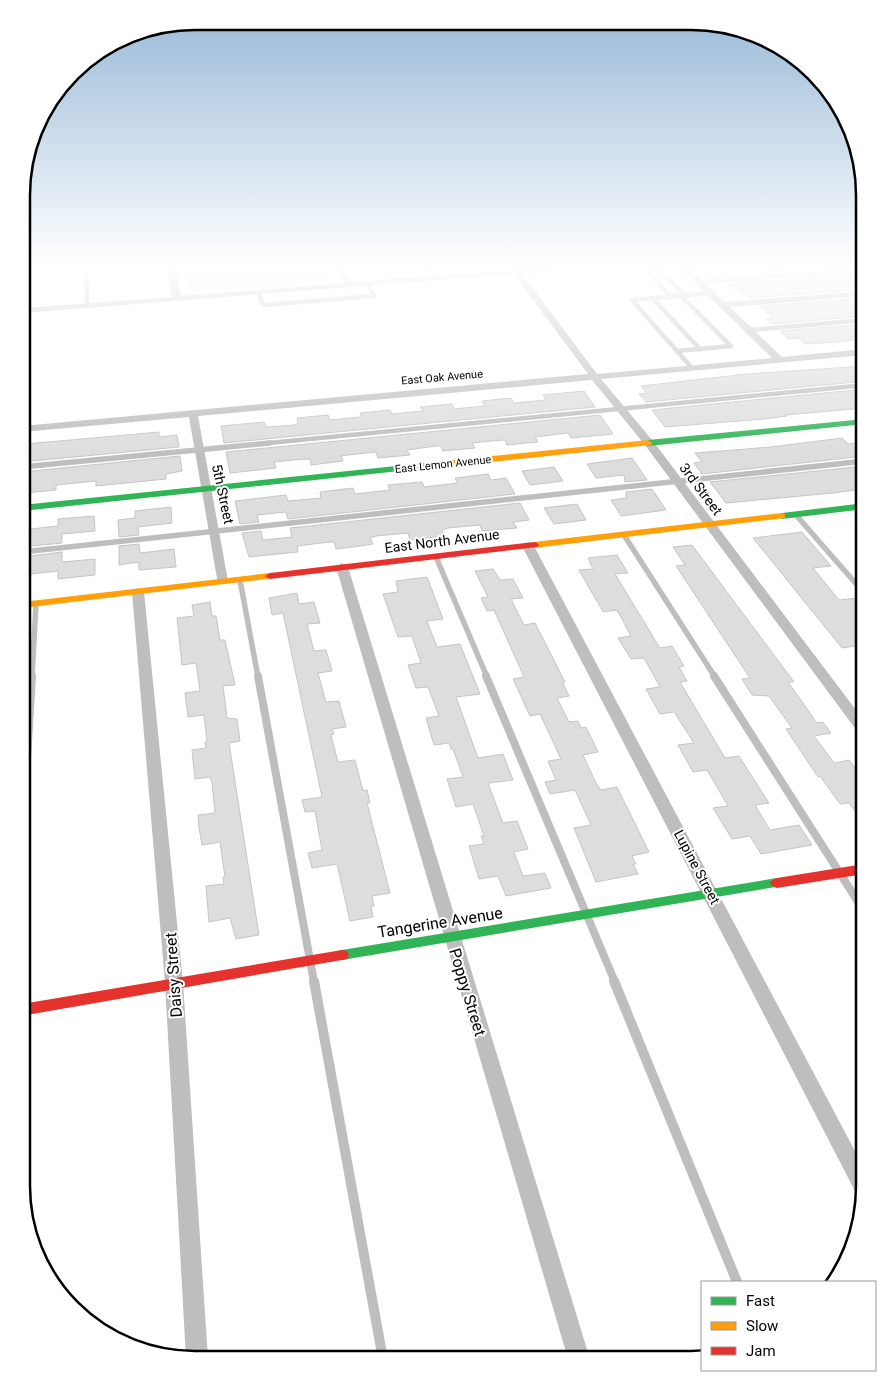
<svg xmlns="http://www.w3.org/2000/svg" width="886" height="1381" viewBox="0 0 886 1381" font-family="Roboto,sans-serif">
  <style>
    .green { fill: #eaeaea }
    .building { fill: #ddd; stroke: #c5c5c5 }
    .lines { fill: none; stroke-linecap: round; stroke-linejoin: round }
    .lane-far3 { stroke: #bebebe; stroke-width: 4.5 }
    .lane-far2 { stroke: #bebebe; stroke-width: 5.5 }
    .lane-far1 { stroke: #bebebe; stroke-width: 8 }
    .lane { stroke: #bebebe; stroke-width: 10 }
    .street { fill: #bebebe; fill-rule: evenodd }
    .fast { fill: #30b455; fill-rule: evenodd }
    .slow { fill: #ff9f0a; fill-rule: evenodd }
    .jam { fill: #e5322d; fill-rule: evenodd }
    .labels { text-anchor: middle; stroke-width: 4; stroke-linejoin: round; paint-order: stroke }
    .far-street-label { font-size: 11px; fill: #000; stroke: #fff }
    .street-label { font-size: 14px; fill: #000; stroke: #fff }
    .near-street-label { font-size: 16px; fill: #000; stroke: #fff }
    .rim { fill: none; stroke: #000; stroke-width: 2.5 }
  </style>
  <rect width="100%" height="100%" fill="#fff"/>
  <!-- green -->
  <polygon class="green" points="184,265 321,265 326,281 189,291"/>
  <!-- building -->
  <g class="building">
    <polygon points="711,265 862,265 720,276"/>
    <polygon points="865,273 865,289 751,298 746,294 741,294 729,284"/>
    <polygon points="865,298 865,316 772,324 766,319 773,318 760,306"/>
    <polygon points="865,324 865,338 838,342 805,344 798,338 788,339 780,331"/>
    <polygon points="865,366 865,381 646,402 639,394 647,393 641,386 747,374"/>
    <polygon points="865,389 865,408 785,415 787,416 764,419 665,427 652,410"/>
    <polygon points="584,391 595,407 224,443 221,426 264,422 266,427 295,425 298,423 297,418 328,415 330,420 361,417 360,413 390,410 392,414 423,411 420,407 452,404 454,409 485,406 482,401 511,398 514,403 546,400 543,395"/>
    <polygon points="600,415 613,434 571,438 568,433 535,437 538,442 507,445 505,440 491,441 472,443 475,448 443,451 441,446 436,446 407,450 410,455 378,458 376,452 348,455 341,456 343,461 311,465 310,459 294,460 274,462 276,468 230,473 226,452"/>
    <polygon points="159,432 159,437 177,435 179,447 22,462 22,450 26,449 26,444"/>
    <polygon points="842,438 848,444 865,442 865,456 702,474 694,463 702,462 695,453 771,447"/>
    <polygon points="180,456 182,471 166,474 166,479 96,486 96,481 56,485 56,490 24,493 25,488 22,488 22,472"/>
    <polygon points="632,458 647,480 625,482 624,475 596,478 587,464"/>
    <polygon points="865,466 865,489 833,493 726,503 710,482"/>
    <polygon points="554,467 563,481 530,485 522,471"/>
    <polygon points="488,474 491,480 506,478 515,494 288,519 286,512 257,515 259,522 240,524 235,501 286,495 288,501 321,498 320,492 353,488 355,494 390,490 388,485 422,482 424,487 458,483 455,478"/>
    <polygon points="652,489 666,510 621,516 611,500 626,498 626,492"/>
    <polygon points="520,503 529,520 513,522 517,528 482,531 480,525 448,528 442,530 444,536 410,540 408,533 376,536 370,538 373,544 353,547 336,549 334,542 329,542 297,546 298,552 249,557 242,533 261,531 263,540 292,537 290,528"/>
    <polygon points="577,504 586,520 554,524 544,508"/>
    <polygon points="171,507 172,523 138,527 139,535 119,537 118,520 135,518 135,511"/>
    <polygon points="94,516 95,531 62,534 62,543 22,547 22,530 58,526 58,519"/>
    <polygon points="802,532 831,566 813,568 839,600 859,598 865,605 865,658 855,646 842,648 753,538"/>
    <polygon points="139,544 140,553 174,549 176,567 139,570 139,562 119,565 119,546"/>
    <polygon points="692,545 794,682 788,682 817,723 823,722 831,733 814,736 834,763 849,760 865,782 864,824 849,803 840,804 820,776 818,777 786,729 792,728 769,696 752,695 742,679 750,678 676,566 685,565 673,547"/>
    <polygon points="62,552 62,562 95,559 95,575 58,579 58,571 22,575 22,557"/>
    <polygon points="617,555 628,573 615,574 660,648 672,646 684,666 679,667 687,681 680,682 725,758 739,756 769,803 755,805 770,830 799,825 812,845 761,854 750,836 732,839 713,808 728,806 707,770 693,772 678,745 694,743 674,712 660,714 646,689 660,687 644,658 631,659 618,638 631,636 617,610 603,612 579,570 593,569 588,558"/>
    <polygon points="493,569 500,580 513,579 523,598 511,599 524,625 535,623 565,682 563,683 569,696 557,698 569,722 578,721 581,728 586,727 598,752 583,755 596,783 601,790 617,787 649,852 632,856 636,864 633,864 638,874 596,882 574,828 591,825 575,790 550,794 545,782 556,780 548,761 561,759 540,714 530,716 513,679 524,677 494,610 487,611 481,598 488,597 475,571"/>
    <polygon points="427,577 443,619 427,621 437,647 460,644 480,694 456,697 478,758 503,754 513,780 489,783 489,786 503,823 517,821 528,849 514,852 523,876 545,873 551,888 506,896 498,876 479,879 469,846 484,844 481,836 484,836 473,804 456,807 447,779 463,777 453,749 451,749 449,743 434,745 426,718 439,716 428,687 416,688 408,665 421,663 412,636 398,637 383,594 398,592 396,581"/>
    <polygon points="297,593 299,604 314,602 320,623 307,624 314,651 326,650 332,671 318,673 326,702 339,701 346,727 332,729 334,734 331,735 338,762 355,760 363,791 367,790 370,803 367,803 390,893 372,896 374,906 371,906 373,917 350,921 337,864 312,868 308,853 322,850 315,811 305,812 302,800 322,797 283,613 272,615 269,598"/>
    <polygon points="210,602 212,616 216,616 220,640 225,640 235,685 223,686 227,718 237,719 240,741 229,743 259,935 236,939 230,918 209,922 206,886 224,884 223,877 225,877 220,842 202,845 199,828 198,815 215,813 212,782 210,777 195,779 192,750 206,748 205,742 207,741 204,715 188,717 185,693 200,691 196,663 182,665 177,618 194,616 192,605"/>
  </g>
  <g class="lines">
    <!-- lane-far3 -->
    <g class="lane-far3">
      <polyline points="86,265 87,306"/>
      <polyline points="426,265 434,278"/>
      <polyline points="642,265 671,297"/>
      <polyline points="647,270 658,269 685,295"/>
      <polyline points="699,282 865,269"/>
      <polyline points="258,292 263,305 374,296 368,283"/>
      <polyline points="652,298 700,349"/>
      <polyline points="750,330 865,320"/>
      <polyline points="677,351 731,346 681,296"/>
      <polyline points="691,367 632,300 711,293"/>
      <polyline points="258,444 865,385"/>
    </g>
    <!-- lane-far2 -->
    <g class="lane-far2">
      <polyline points="22,467 270,443"/>
      <polyline points="796,515 865,594"/>
      <polyline points="624,535 715,677"/>
      <polyline points="22,552 865,461"/>
      <polyline points="436,557 487,677"/>
      <polyline points="240,580 258,677"/>
      <polyline points="32,677 36,604"/>
    </g>
    <!-- lane-far1 -->
    <g class="lane-far1">
      <polyline points="258,676 314,982"/>
      <polyline points="486,676 615,982"/>
      <polyline points="714,676 864,911"/>
      <polyline points="22,842 32,676"/>
    </g>
    <!-- lane -->
    <g class="lane">
      <polyline points="314,981 383,1359"/>
      <polyline points="614,981 737,1282"/>
    </g>
    <!-- street -->
    <g class="street">
      <polygon points="167,265 175,265 181,296 344,283 336,265 344,265 352,282 510,270 507,265 515,265 518,269 604,265 600,267 522,274 597,374 772,358 677,265 686,265 725,302 865,291 865,296 730,307 782,357 865,349 865,355 601,379 653,441 865,722 865,736 860,735 645,445 592,380 198,416 228,581 226,584 218,584 189,417 22,432 22,426 588,374 514,274 23,313 23,308 172,297"/>
      <polygon points="528,542 534,546 864,1168 864,1197 857,1195 522,546"/>
      <polygon points="342,563 348,567 590,1359 568,1359 336,567"/>
      <polygon points="138,588 144,592 183,983 208,1358 186,1358 165,983 132,592"/>
    </g>
    <!-- fast -->
    <g class="fast">
      <polygon points="865,419 865,424 648,446 644,443 648,440"/>
      <polygon points="406,465 410,468 409,470 22,511 22,505"/>
      <polygon points="865,503 865,509 782,519 777,516 782,513"/>
      <polygon points="777,878 782,880 784,883 782,886 342,960 337,959 335,955 337,951 342,950"/>
    </g>
    <!-- slow -->
    <g class="slow">
      <polygon points="648,440 652,443 651,445 406,471 402,468 406,465"/>
      <polygon points="782,513 785,514 785,518 534,548 529,545 534,542"/>
      <polygon points="270,573 275,576 274,578 22,608 22,602"/>
    </g>
    <!-- jam -->
    <g class="jam">
      <polygon points="534,542 537,543 539,545 537,547 270,579 265,576 270,573"/>
      <polygon points="864,864 864,874 777,888 772,886 770,883 772,880 777,878"/>
      <polygon points="342,950 347,951 349,955 347,959 342,960 21,1016 22,1004"/>
    </g>
  </g>
  <!-- sky -->
  <linearGradient id="sky" x2="0" y2="1"><stop stop-color="#96b7d6"/><stop offset="0.58" stop-color="#fff"/><stop offset="1" stop-color="#fff" stop-opacity="0"/></linearGradient>
  <rect width="886" height="458" fill="url(#sky)"/>
  <g class="labels">
    <!-- far-street labels -->
    <g class="far-street-label">
      <text transform="translate(442 377) rotate(-5)" y="4">East Oak Avenue</text>
      <text transform="translate(443 464) rotate(-6)" y="4">East Lemon Avenue</text>
    </g>
    <!-- street labels -->
    <g class="street-label">
      <text transform="translate(701 489) rotate(53)" y="5">3rd Street</text>
      <text transform="translate(223 494) rotate(78)" y="5">5th Street</text>
      <text transform="translate(442 541) rotate(-7)" y="5">East North Avenue</text>
      <text transform="translate(697 867) rotate(62)" y="5">Lupine Street</text>
    </g>
    <!-- near-street labels -->
    <g class="near-street-label">
      <text transform="translate(440 922) rotate(-9)" y="6">Tangerine Avenue</text>
      <text transform="translate(173 975) rotate(-94)" y="6">Daisy Street</text>
      <text transform="translate(468 992) rotate(73)" y="6">Poppy Street</text>
    </g>
  </g>
  <!-- crop -->
  <path d="M0 0H886V1381H0ZM195 30H691A165 165 0 0 1 856 195V1186A165 165 0 0 1 691 1351H195A165 165 0 0 1 30 1186V195A165 165 0 0 1 195 30Z" fill="#fff" fill-rule="evenodd"/>
  <path class="rim" d="M195 30H691A165 165 0 0 1 856 195V1186A165 165 0 0 1 691 1351H195A165 165 0 0 1 30 1186V195A165 165 0 0 1 195 30Z"/>
  <!-- legend -->
  <rect x="701" y="1281" width="175" height="90" fill="#ffffff" stroke="#999999"/>
  <rect x="711" y="1297" width="25" height="8" fill="#30b455" stroke="#999999"/>
  <text x="746" y="1306" font-size="15" fill="#000000">Fast</text>
  <rect x="711" y="1322" width="25" height="8" fill="#ff9f0a" stroke="#999999"/>
  <text x="746" y="1331" font-size="15" fill="#000000">Slow</text>
  <rect x="711" y="1347" width="25" height="8" fill="#e5322d" stroke="#999999"/>
  <text x="746" y="1356" font-size="15" fill="#000000">Jam</text>
</svg>
